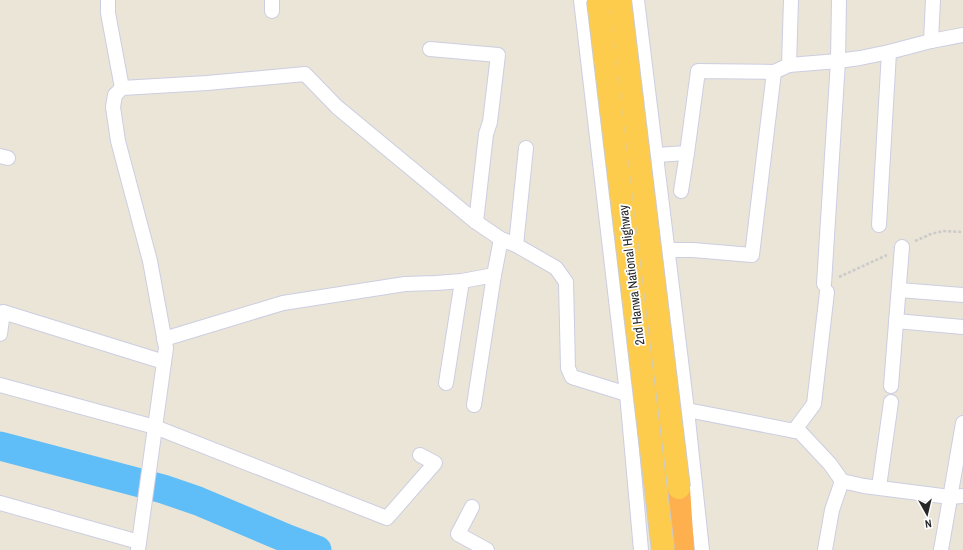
<svg xmlns="http://www.w3.org/2000/svg" width="963" height="550" viewBox="0 0 963 550" font-family="'Archivo Narrow',sans-serif">
  <style>
    .lines { fill: none; stroke-linecap: round; stroke-linejoin: round }
    .river { stroke: #5fbdf8; stroke-width: 29 }
    .minor-casing { stroke: #cccee2; stroke-width: 16 }
    .motorway-casing { stroke: #cbcbcb; stroke-width: 24 }
    .path { stroke: #cbcbcb; stroke-width: 2.5; stroke-dasharray: 3 2; stroke-linecap: butt }
    .minor { stroke: #fff; stroke-width: 14 }
    .motorway { stroke: #ffb04e; stroke-width: 22 }
    .trunk-bridge-casing { stroke: #cbcbcb; stroke-width: 24; stroke-linecap: butt }
    .trunk-bridge { stroke: #fdcc4d; stroke-width: 22 }
    .labels { text-anchor: middle; stroke-width: 3.5; stroke-linejoin: round; paint-order: stroke }
    .street-label { font-size: 13px; fill: #272727; stroke: #fff }
  </style>
  <rect width="100%" height="100%" fill="#ebe5d7"/>
  <g class="lines">
    <!-- river -->
    <polyline class="river" points="0,446 163,489 198,501 288,539 317,550"/>
    <defs>
      <g id="minor">
        <polyline points="108,0 108,13 122,88"/>
        <polyline points="272,0 272,11"/>
        <polyline points="581,0 627,394 641,550"/>
        <polyline points="637,0 687,410 702,550"/>
        <polyline points="931,41 933,0"/>
        <polyline points="430,49 498,55 490,122 486,134 476,222"/>
        <polyline points="789,65 791,0"/>
        <polyline points="656,155 687,153 698,71 774,72 789,65 838,61 860,58 889,52 931,41 963,35"/>
        <polyline points="0,156 8,158"/>
        <polyline points="681,191 687,153"/>
        <polyline points="879,225 889,52"/>
        <polyline points="516,245 526,148"/>
        <polyline points="667,250 693,250 752,255 774,72"/>
        <polyline points="824,284 838,61 839,0"/>
        <polyline points="899,290 963,295"/>
        <polyline points="896,321 963,327"/>
        <polyline points="0,334 3,312 164,362"/>
        <polyline points="164,339 283,303 405,284 436,283 462,281 494,275 501,239"/>
        <polyline points="446,383 462,281"/>
        <polyline points="0,385 155,427 387,518 435,463 420,455"/>
        <polyline points="891,386 902,247"/>
        <polyline points="474,405 494,275"/>
        <polyline points="794,431 814,404 827,292"/>
        <polyline points="879,487 891,402"/>
        <polyline points="0,503 139,542"/>
        <polyline points="472,507 458,534 487,550"/>
        <polyline points="138,550 166,348 150,261 118,141 113,107 115,95 122,88 207,83 305,74 337,107 476,222 501,239 516,245 556,268 566,282 568,368 572,377 627,394 687,410 800,432 830,464 842,481 864,486 950,497 963,496"/>
        <polyline points="825,550 832,510 842,481"/>
        <polyline points="941,550 963,423"/>
      </g>
      <polyline id="motorway" points="679,488 683,550"/>
    </defs>
    <!-- minor casing -->
    <use href="#minor" class="minor-casing"/>
    <!-- motorway casing -->
    <use href="#motorway" class="motorway-casing"/>
    <!-- path -->
    <g class="path">
      <polyline points="915,241 931,234 943,231 963,232"/>
      <polyline points="839,277 887,255"/>
    </g>
    <!-- minor -->
    <use href="#minor" class="minor"/>
    <!-- motorway -->
    <use href="#motorway" class="motorway"/>
    <defs>
      <g id="trunk-bridge">
        <polyline points="598,0 663,550"/>
        <polyline points="620,0 679,488"/>
      </g>
    </defs>
    <!-- trunk-bridge casing -->
    <use href="#trunk-bridge" class="trunk-bridge-casing"/>
    <!-- trunk-bridge -->
    <use href="#trunk-bridge" class="trunk-bridge"/>
  </g>
  <g class="labels">
    <!-- street labels -->
    <g class="street-label">
      <text transform="translate(631 275) rotate(-97)" y="5">2nd Hanwa National Highway</text>
    </g>
  </g>
  <!-- north arrow -->
  <g transform="translate(927 514) rotate(172)" stroke="#ffffff" stroke-width="3" paint-order="stroke">
  <path d="M0-3L7 15L0 10L-7 15Z" fill="#272727"/>
  <text y="-6" font-size="11" font-weight="bold" text-anchor="middle" fill="#272727">N</text>
  </g>
</svg>
